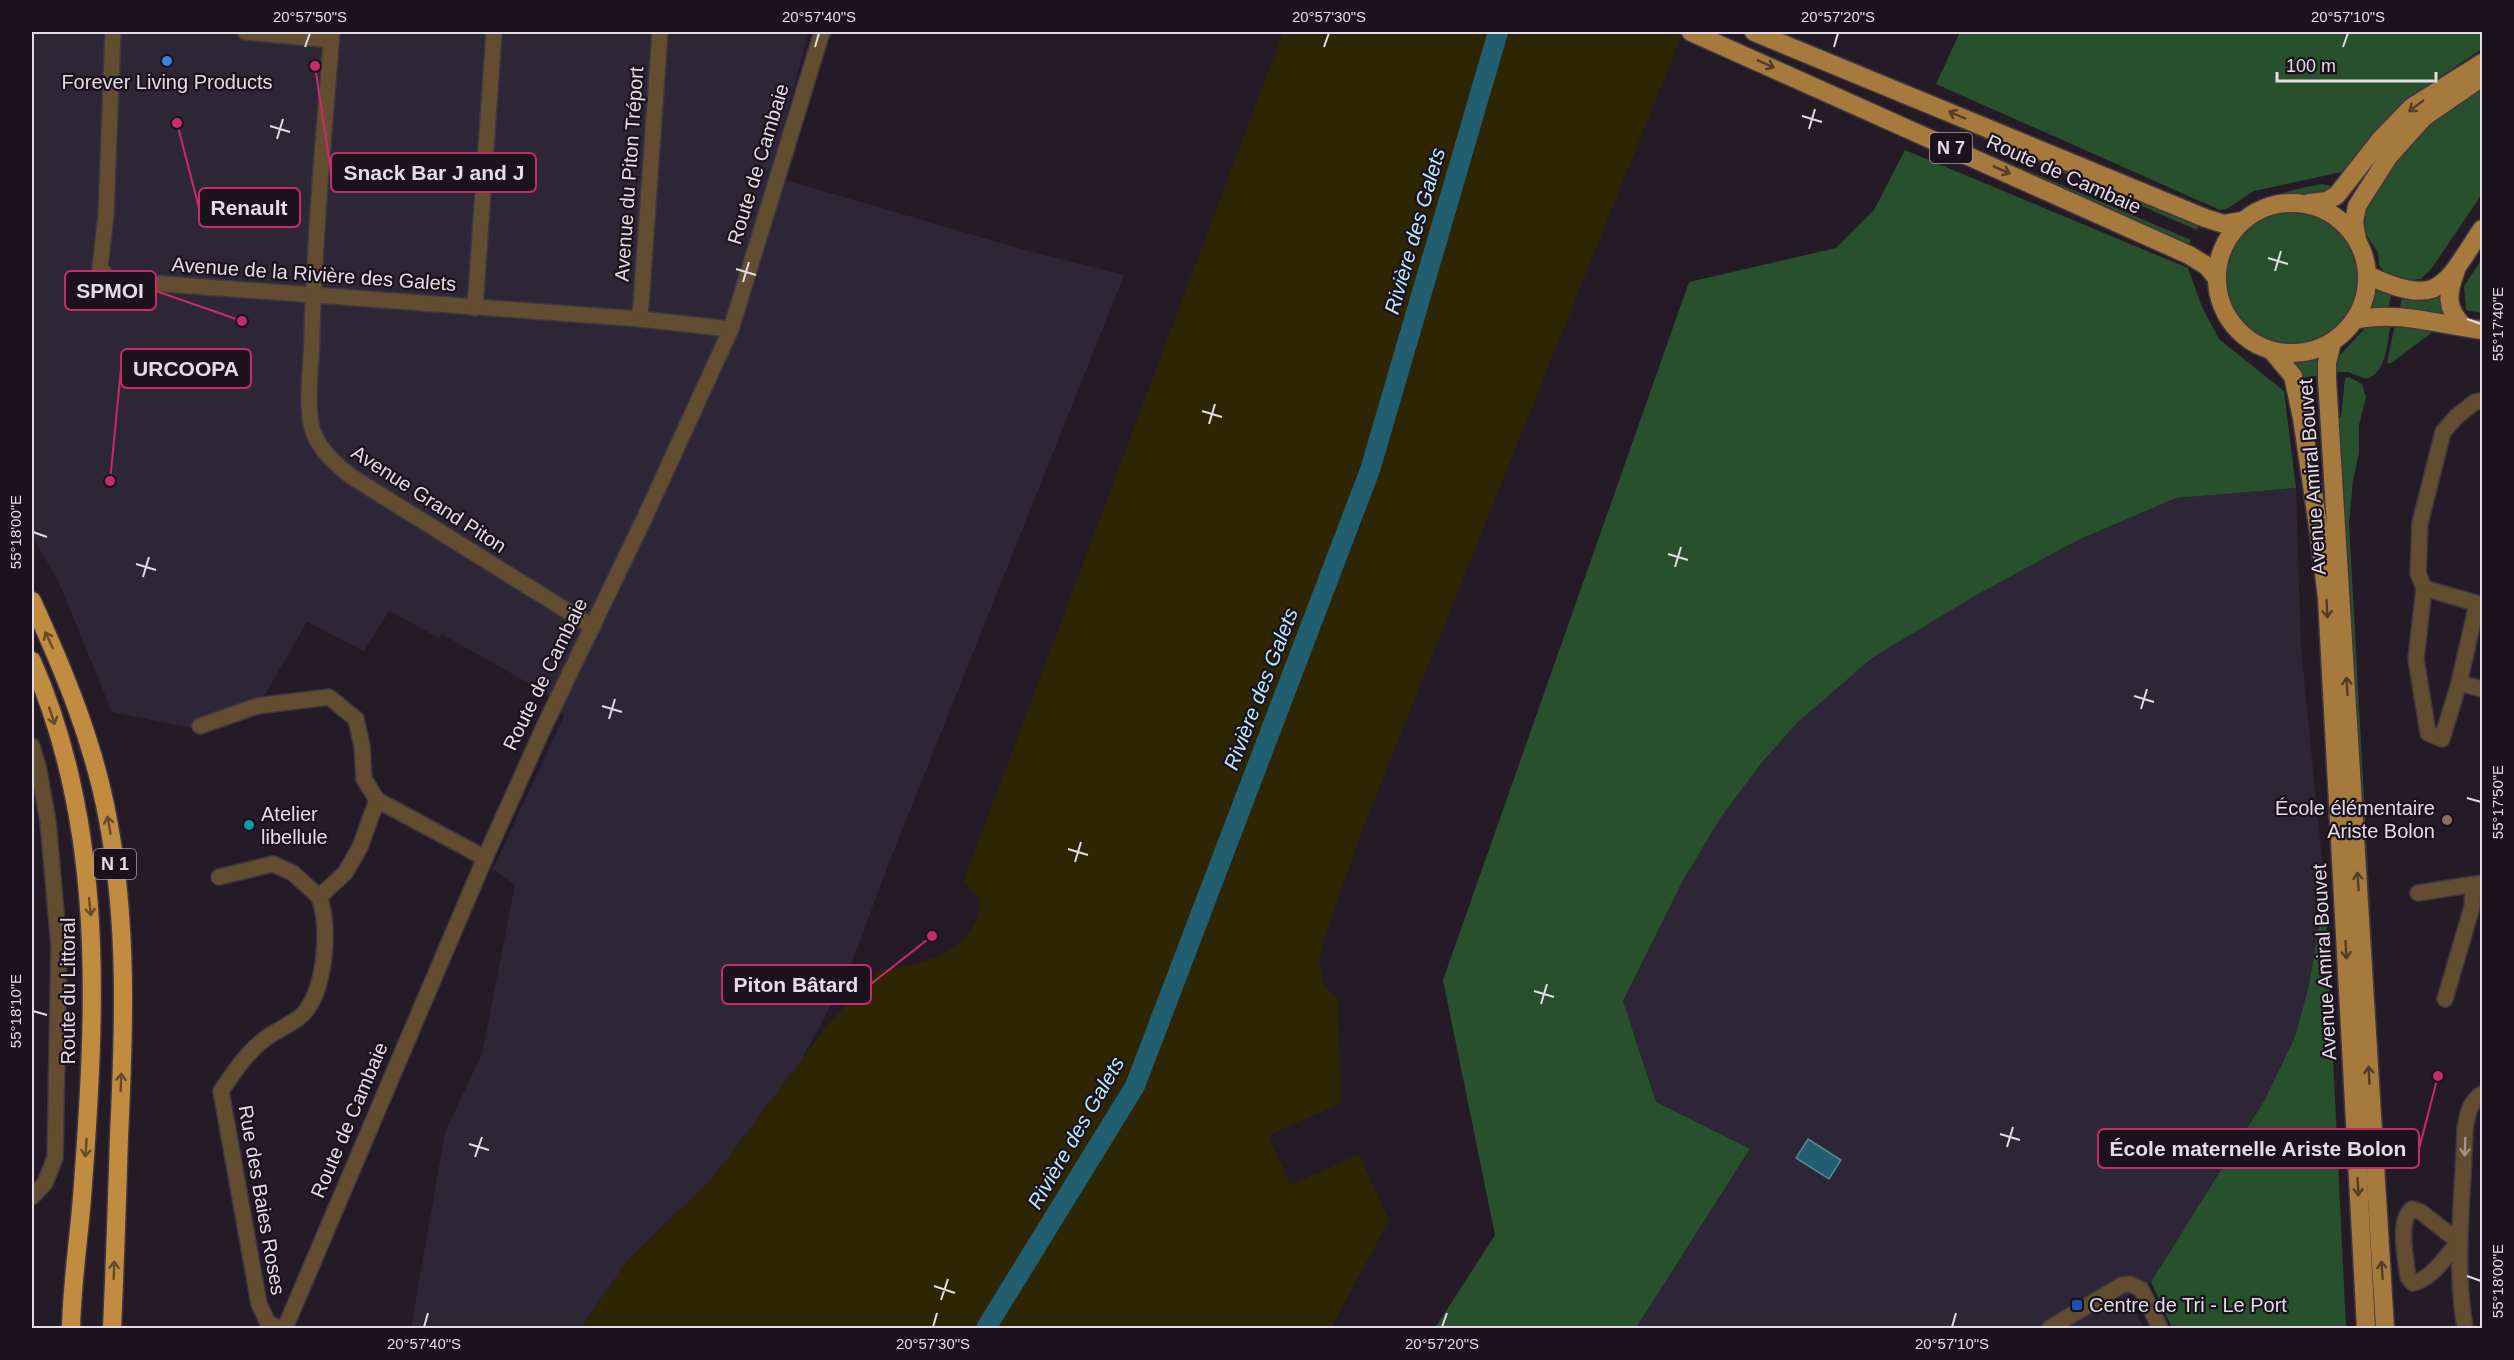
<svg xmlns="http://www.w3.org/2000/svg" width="2514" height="1360" viewBox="0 0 2514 1360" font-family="Arial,sans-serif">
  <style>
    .industrial { fill: #2d2636 }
    .green { fill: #28502c }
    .sand { fill: #2e2504 }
    .water { fill: #215f70; stroke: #5b8493; stroke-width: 1.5 }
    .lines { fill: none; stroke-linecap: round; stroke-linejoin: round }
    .river { stroke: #215f70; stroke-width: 20 }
    .minor-casing { stroke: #3f3641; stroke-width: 18 }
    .major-casing { stroke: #3f3641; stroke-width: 21 }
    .highway-casing { stroke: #3f3641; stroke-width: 21 }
    .minor { stroke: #624d31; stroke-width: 15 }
    .major { stroke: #a67a3c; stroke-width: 18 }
    .highway { stroke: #c18c3f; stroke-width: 18 }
    .oneway { stroke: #533c29 }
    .oneway2 { stroke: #66492c }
    .oneway3 { stroke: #a2948a }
    .ticks { fill: none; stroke: #e2dce4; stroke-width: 2 }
    .shop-dot { fill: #3f7fe0; stroke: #1b121d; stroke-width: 2 }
    .education-dot { fill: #8d6e63; stroke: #1b121d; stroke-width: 2 }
    .culture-dot { fill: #0f9aa8; stroke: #1b121d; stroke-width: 2 }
    .transit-dot { fill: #1a4fb4; stroke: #1b121d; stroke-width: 2 }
    .labels { text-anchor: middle; stroke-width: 4.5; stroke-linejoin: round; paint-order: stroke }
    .shield { fill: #1b121d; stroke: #a69fa8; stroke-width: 1.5 }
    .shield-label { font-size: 18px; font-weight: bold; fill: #e2dce4 }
    .poi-label { font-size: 20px; fill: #e2dce4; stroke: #1b121d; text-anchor: start }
    .street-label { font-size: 20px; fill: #e2dce4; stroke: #1b121d }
    .water-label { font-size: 21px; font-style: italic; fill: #b7ebfb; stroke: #1b121d }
    .leader { fill: none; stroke: #c52c69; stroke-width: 2 }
    .callout-dot { fill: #c52c69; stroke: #1b121d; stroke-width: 2 }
    .callout { fill: #1b121d; stroke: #c52c69; stroke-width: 2 }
    .callout-label { font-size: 21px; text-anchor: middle; font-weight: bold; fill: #e2dce4 }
    .neatline { fill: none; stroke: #e2dce4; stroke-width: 2 }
    .ticks-label { font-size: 15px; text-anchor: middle; fill: #e2dce4 }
  </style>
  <rect width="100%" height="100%" fill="#241b27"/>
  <!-- industrial -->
  <g class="industrial">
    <polygon points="32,32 809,32 768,183 789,181 1028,251 1124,275 888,865 848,973 801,1061 712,1179 627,1261 581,1328 411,1328 445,1132 482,1054 515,885 493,869 564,716 544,692 442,634 439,638 389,611 364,651 307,622 265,695 229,706 225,713 191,728 112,712 60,585 32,535"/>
    <polygon points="2296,488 2301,648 2325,890 2309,985 2295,1037 2264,1101 2151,1282 2127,1294 2144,1328 1636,1328 1750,1150 1656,1102 1623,1001 1682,882 1721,817 1763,761 1797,723 1872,658 1978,594 2078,540 2176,498"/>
  </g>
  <!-- green -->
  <g class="green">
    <polygon points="1960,32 2482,32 2482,49 2423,88 2391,115 2342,172 2254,191 2227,209 2220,210 1936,84"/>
    <polygon points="2482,88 2482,194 2432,268 2421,279 2401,281 2385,273 2379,265 2378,253 2367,236 2363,225 2367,202 2409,143 2426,126"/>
    <polygon points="1924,105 2076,171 2073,177 1922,112"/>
    <polygon points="1922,126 2191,240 2188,247"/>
    <polygon points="1905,150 2188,268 2202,307 2219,339 2284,391 2296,488 2176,498 2078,540 1978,594 1872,658 1797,723 1763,761 1721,817 1682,882 1623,1001 1656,1102 1750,1149 1636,1328 1435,1328 1495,1235 1443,980 1689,282 1836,248 1874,210"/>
    <path d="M2322 184 2336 187C2317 202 2295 192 2273 198 2257 202 2246 216 2230 216 2260 198 2288 190 2322 184Z"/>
    <polygon points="2129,198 2199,224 2197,230 2128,200"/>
    <circle cx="2293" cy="277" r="69"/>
    <polygon points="2482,259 2482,313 2466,310 2464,286"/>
    <polygon points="2377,283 2392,291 2388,310 2371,310"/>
    <polygon points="2403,293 2442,293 2448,316 2399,312"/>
    <path d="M2370 323 2391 324C2387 342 2387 373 2366 379L2348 372H2334L2340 355Z"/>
    <polygon points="2395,324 2434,331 2391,363 2387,363"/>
    <polygon points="2322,357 2320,375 2303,378 2295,362"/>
    <polygon points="2349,377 2362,384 2366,397 2359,425 2359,453 2353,481 2349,523 2393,1328 2337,418 2341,417 2345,378"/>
    <polygon points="2325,890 2346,1328 2172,1328 2151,1282 2264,1101 2295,1037 2309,985"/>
  </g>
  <!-- sand -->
  <path class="sand" d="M1283 32H1683L1367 818 1324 938 1319 962 1325 987 1338 998 1341 1103 1268 1136 1291 1185 1359 1154 1389 1220 1331 1328H581L627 1261 712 1179 829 1023 880 970C921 965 979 952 980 900L963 882Z"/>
  <!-- water -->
  <polygon class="water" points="1808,1139 1841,1160 1829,1179 1796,1158"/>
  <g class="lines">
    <!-- river -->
    <polyline class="river" points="986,1328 1135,1086 1370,470 1498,32"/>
    <defs>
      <g id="minor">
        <polyline points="113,32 106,214 100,268 110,280 640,319 731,329"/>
        <polyline points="245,32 331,40"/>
        <path d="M332 32C324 132 315 232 312 333 312 362 306 395 311 424 315 446 336 465 352 477L593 627"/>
        <polyline points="475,308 494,32"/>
        <polyline points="640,319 660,32"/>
        <polyline points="2424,588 2482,605"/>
        <polyline points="2477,604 2459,683 2442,739 2428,733 2416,659 2424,588 2418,573 2420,523 2443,432 2457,416 2475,402 2482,401"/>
        <polyline points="2459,683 2482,689"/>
        <polyline points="200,726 257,706 329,697 356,719 362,746 364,779 377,800 485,858"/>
        <polyline points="32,746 38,766 48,821 59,947 55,1158 45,1183 32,1197"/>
        <polyline points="219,877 273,864 293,873 319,897"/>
        <polyline points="2418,893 2482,883"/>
        <polyline points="2445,999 2472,907 2473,885"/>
        <path d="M2412 1209 2421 1212 2459 1242C2446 1256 2432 1279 2413 1283L2408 1277C2406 1259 2397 1220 2412 1209Z"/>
        <path d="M279 1328 268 1323 259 1304 221 1091C234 1072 247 1052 266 1038 277 1030 295 1023 304 1013 326 988 330 926 319 897L345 873 360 847 377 800"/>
        <polyline points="285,1328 485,858 542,731 645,517 731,329 822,32"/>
        <polyline points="2050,1328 2122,1285 2130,1284 2141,1289 2160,1328"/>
        <path d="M2465 1328C2454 1263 2463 1196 2465 1130 2467 1116 2469 1102 2482 1094"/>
      </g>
      <g id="major">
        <polyline points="1691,32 2189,255 2207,266 2216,277"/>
        <polyline points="1754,32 2205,218 2224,224 2242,221"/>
        <circle cx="2292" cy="278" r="75"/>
        <polyline points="2309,203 2327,201 2337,195 2380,140 2412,107 2482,63"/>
        <polyline points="2357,240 2354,222 2357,206 2389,156 2424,117 2482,77"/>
        <path d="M2456 270C2447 294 2445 308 2464 327"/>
        <path d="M2367 275C2440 308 2443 288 2482 229"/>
        <path d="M2354 320C2398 310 2439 325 2482 330"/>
        <polyline points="2332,342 2327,363 2327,379 2385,1328"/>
        <polyline points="2272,351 2293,376 2302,418 2318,526 2327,598 2366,1328"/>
      </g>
      <g id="highway">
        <path d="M32 601C64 671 94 743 108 820 128 925 124 1031 119 1137 117 1201 115 1265 112 1328"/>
        <path d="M32 661C105 827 96 1007 83 1184 80 1232 72 1280 71 1328"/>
      </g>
    </defs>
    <!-- minor casing -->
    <use href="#minor" class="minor-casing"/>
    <!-- major casing -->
    <use href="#major" class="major-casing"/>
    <!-- highway casing -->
    <use href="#highway" class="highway-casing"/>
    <!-- minor -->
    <use href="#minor" class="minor"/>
    <!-- major -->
    <use href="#major" class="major"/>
    <!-- highway -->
    <use href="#highway" class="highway"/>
  </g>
  <!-- one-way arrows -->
  <defs><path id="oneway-shaft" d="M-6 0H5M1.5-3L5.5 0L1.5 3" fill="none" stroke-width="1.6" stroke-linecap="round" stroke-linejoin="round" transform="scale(1.5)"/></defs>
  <g class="oneway">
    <use href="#oneway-shaft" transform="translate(1766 64) rotate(24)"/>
    <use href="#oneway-shaft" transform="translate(2416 106) rotate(143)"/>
    <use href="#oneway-shaft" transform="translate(1957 115) rotate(-157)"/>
    <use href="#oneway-shaft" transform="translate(2002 170) rotate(24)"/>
    <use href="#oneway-shaft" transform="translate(2327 609) rotate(87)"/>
    <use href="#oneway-shaft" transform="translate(2347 686) rotate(-93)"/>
    <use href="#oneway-shaft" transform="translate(2358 881) rotate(-94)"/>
    <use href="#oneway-shaft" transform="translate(2346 950) rotate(87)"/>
    <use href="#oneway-shaft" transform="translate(2369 1075) rotate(-93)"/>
    <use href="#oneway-shaft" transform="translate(2358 1187) rotate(87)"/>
    <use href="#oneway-shaft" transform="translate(2382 1270) rotate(-94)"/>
  </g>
  <g class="oneway2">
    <use href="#oneway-shaft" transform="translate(49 640) rotate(-115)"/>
    <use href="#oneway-shaft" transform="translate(52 716) rotate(72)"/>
    <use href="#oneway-shaft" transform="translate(109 825) rotate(-100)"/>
    <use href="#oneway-shaft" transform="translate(90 907) rotate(84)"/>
    <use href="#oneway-shaft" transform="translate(121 1082) rotate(-88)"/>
    <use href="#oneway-shaft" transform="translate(86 1148) rotate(94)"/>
    <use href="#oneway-shaft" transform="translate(114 1270) rotate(-88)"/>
  </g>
  <use class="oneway3" href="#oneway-shaft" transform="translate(2465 1147) rotate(92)"/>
  <!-- ticks -->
  <path class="ticks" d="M305 47 310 33M815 47 819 33M1324 47 1329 33M1834 47 1838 33M2343 47 2348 33M1802 116 1822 122M270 126 290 132M1809 129 1815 109M277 139 283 119M2268 258 2288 264M736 269 756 275M2275 271 2281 251M743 282 749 262M2467 319 2481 324M1202 411 1222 417M1209 424 1215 404M33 532 47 537M1668 554 1688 560M136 564 156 570M1675 567 1681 547M143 577 149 557M2134 696 2154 702M602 706 622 712M2141 709 2147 689M609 719 615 699M2467 798 2481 802M1068 849 1088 855M1075 862 1081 842M1534 991 1554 997M1541 1004 1547 984M33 1011 47 1015M2000 1134 2020 1140M469 1144 489 1150M2007 1147 2013 1127M475 1157 482 1137M2467 1276 2481 1281M934 1286 955 1293M941 1300 948 1279M424 1327 428 1313M933 1327 937 1313M1442 1327 1447 1313M1952 1327 1956 1313"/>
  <!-- markers -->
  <circle class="shop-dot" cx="167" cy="61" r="6"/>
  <circle class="education-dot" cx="2447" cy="820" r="6"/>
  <circle class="culture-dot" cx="249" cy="825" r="6"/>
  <rect class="transit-dot" x="2071" y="1299" width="12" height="12" rx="3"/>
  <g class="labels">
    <!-- shield labels -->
    <g class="shield">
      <rect x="1930" y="133" width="42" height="30" rx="4.5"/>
      <rect x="94" y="849" width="42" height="30" rx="4.5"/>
    </g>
    <g class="shield-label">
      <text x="1951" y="154">N 7</text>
      <text x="115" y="870">N 1</text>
    </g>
    <!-- poi labels -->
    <g class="poi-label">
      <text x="167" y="89" text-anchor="middle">Forever Living Products</text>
      <text x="2435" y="815" text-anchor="end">École élémentaire<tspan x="2435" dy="23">Ariste Bolon</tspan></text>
      <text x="261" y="821">Atelier<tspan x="261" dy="23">libellule</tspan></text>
      <text x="2089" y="1312">Centre de Tri - Le Port</text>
    </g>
    <!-- street labels -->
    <g class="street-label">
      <text transform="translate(758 164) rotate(-73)" y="7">Route de Cambaie</text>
      <text transform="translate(629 174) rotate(-86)" y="7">Avenue du Piton Tréport</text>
      <text transform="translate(2064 174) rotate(24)" y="7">Route de Cambaie</text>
      <text transform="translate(314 274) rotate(4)" y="7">Avenue de la Rivière des Galets</text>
      <text transform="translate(2312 477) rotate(-94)" y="7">Avenue Amiral Bouvet</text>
      <text transform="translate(429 499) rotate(33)" y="7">Avenue Grand Piton</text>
      <text transform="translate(545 674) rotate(-64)" y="7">Route de Cambaie</text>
      <text transform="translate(2324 962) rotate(-93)" y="7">Avenue Amiral Bouvet</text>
      <text transform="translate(68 991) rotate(-90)" y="7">Route du Littoral</text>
      <text transform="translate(349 1120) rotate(-67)" y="7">Route de Cambaie</text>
      <text transform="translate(262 1200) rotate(80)" y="7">Rue des Baies Roses</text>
    </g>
    <!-- water labels -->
    <g class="water-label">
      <text transform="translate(1415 231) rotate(-74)" y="7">Rivière des Galets</text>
      <text transform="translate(1261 689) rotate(-69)" y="7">Rivière des Galets</text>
      <text transform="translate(1076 1133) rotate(-60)" y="7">Rivière des Galets</text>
    </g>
  </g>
  <!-- callouts -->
  <path class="leader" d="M315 66L331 172M177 123L199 208M242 321L156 291M110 481L121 369M932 936L871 984M2438 1076L2419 1149"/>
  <g class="callout-dot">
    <circle cx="315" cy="66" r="6"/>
    <circle cx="177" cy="123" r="6"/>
    <circle cx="242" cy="321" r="6"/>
    <circle cx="110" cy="481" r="6"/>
    <circle cx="932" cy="936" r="6"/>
    <circle cx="2438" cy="1076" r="6"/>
  </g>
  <g class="callout">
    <rect x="331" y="153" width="205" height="39" rx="6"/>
    <rect x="199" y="188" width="101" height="39" rx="6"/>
    <rect x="65" y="271" width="91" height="39" rx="6"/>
    <rect x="121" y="349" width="130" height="39" rx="6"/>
    <rect x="722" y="965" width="149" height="39" rx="6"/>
    <rect x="2098" y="1129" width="321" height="39" rx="6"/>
  </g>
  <g class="callout-label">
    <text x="434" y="180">Snack Bar J and J</text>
    <text x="249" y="215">Renault</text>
    <text x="110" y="298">SPMOI</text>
    <text x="186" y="376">URCOOPA</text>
    <text x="796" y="992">Piton Bâtard</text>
    <text x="2258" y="1156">École maternelle Ariste Bolon</text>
  </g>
  <!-- border -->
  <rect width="2514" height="1360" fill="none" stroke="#1b121d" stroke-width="66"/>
  <!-- scale -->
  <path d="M2277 72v9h159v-9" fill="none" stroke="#e2dce4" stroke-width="3"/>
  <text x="2286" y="72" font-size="18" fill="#e2dce4" stroke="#1b121d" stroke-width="4.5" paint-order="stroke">100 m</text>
  <rect x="33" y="33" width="2448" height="1294" class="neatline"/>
  <g class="ticks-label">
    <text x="310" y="22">20°57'50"S</text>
    <text x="819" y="22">20°57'40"S</text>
    <text x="1329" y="22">20°57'30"S</text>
    <text x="1838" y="22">20°57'20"S</text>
    <text x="2348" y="22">20°57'10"S</text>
    <text transform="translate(2498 324) rotate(-90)" y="5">55°17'40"E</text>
    <text transform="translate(16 532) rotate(-90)" y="5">55°18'00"E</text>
    <text transform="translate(2498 802) rotate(-90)" y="5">55°17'50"E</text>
    <text transform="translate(16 1011) rotate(-90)" y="5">55°18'10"E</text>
    <text transform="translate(2498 1281) rotate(-90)" y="5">55°18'00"E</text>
    <text x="424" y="1349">20°57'40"S</text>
    <text x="933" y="1349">20°57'30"S</text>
    <text x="1442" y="1349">20°57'20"S</text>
    <text x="1952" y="1349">20°57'10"S</text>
  </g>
</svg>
